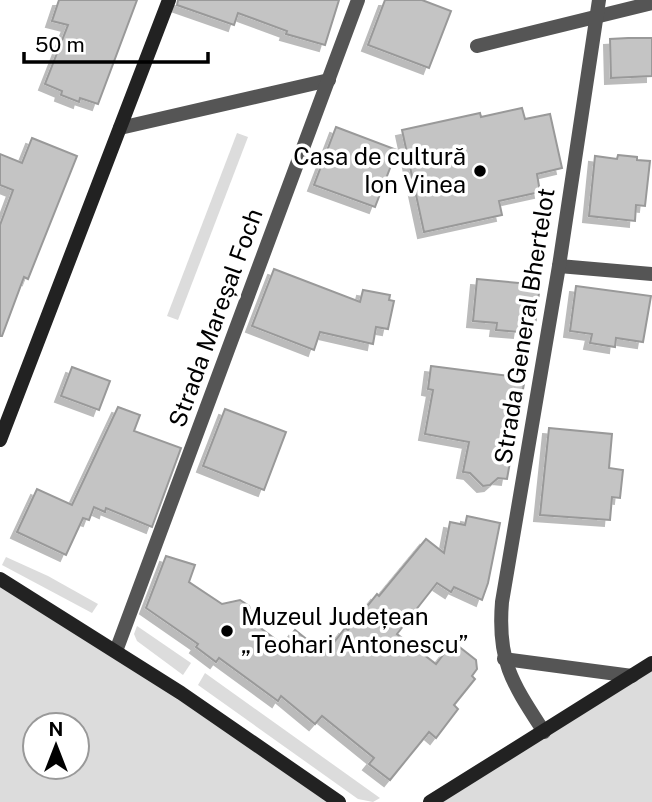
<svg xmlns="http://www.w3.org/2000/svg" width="652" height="802" viewBox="0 0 652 802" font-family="'Public Sans',sans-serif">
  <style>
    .green { fill: #dcdcdc; fill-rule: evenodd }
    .building { fill: #c4c4c4; stroke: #999; stroke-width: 2; filter: url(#shadow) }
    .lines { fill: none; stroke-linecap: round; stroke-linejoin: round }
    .street { stroke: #555; stroke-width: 14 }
    .secondary { stroke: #222; stroke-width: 14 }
    .poi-dot { fill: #000; stroke: #fff; stroke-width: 2.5 }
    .labels { text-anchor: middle; stroke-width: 7; stroke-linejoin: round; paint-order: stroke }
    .poi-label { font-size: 24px; fill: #000; stroke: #fff; text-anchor: end }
    .street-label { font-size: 24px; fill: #000; stroke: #fff }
  </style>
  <defs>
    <filter id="shadow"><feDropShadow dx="-6" dy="6" stdDeviation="0" flood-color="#0004"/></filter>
  </defs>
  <rect width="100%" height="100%" fill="#fff"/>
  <!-- green -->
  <g class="green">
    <polygon points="237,133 248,137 178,320 167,316"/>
    <polygon points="6,557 48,576 98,604 92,613 2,565"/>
    <path d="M0 579 339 802H0ZM35 725H77V767H35Z"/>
    <polygon points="137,626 191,663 183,675 137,641 134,634"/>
    <polygon points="652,663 652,802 430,802"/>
    <polygon points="205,673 380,798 373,802 358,799 198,685"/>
  </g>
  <!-- building -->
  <g class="building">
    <polygon points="59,0 137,0 98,104 80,98 79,102 61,95 62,91 45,84 68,25 52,21"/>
    <polygon points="178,0 339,0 325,45 286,34 287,31 238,13 234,25 177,5"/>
    <polygon points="385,0 422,0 451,11 429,68 368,45"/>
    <polygon points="628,38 652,38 652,76 611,78 610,39"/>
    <polygon points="522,108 525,119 550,114 562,168 537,174 540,192 499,201 502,215 424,232 402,130 480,113 481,117"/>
    <polygon points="336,127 397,150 375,207 314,185"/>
    <polygon points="32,138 77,156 28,279 24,277 2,336 0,336 0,225 13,190 0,185 0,154 22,163"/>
    <polygon points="618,155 637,157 637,160 650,161 645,206 636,205 635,221 589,216 595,156 617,159"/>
    <polygon points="274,269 360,302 363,290 390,295 389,300 394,301 388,329 376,327 373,344 320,332 314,350 252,326"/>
    <polygon points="477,279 540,285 535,326 520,325 519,332 496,330 497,323 473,321"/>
    <polygon points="576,286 651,296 643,342 616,338 615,347 590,343 592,334 570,331"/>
    <polygon points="431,366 525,378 507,479 498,478 490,485 483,486 470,473 463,472 469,442 425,434 433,390 428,389"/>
    <polygon points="72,367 110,381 99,410 61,396"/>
    <polygon points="118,407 140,415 134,431 181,448 152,527 106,508 105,512 94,507 89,520 83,518 66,555 17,532 37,489 72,505"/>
    <polygon points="225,409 286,432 264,490 203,466"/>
    <polygon points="549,428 612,434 609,468 623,470 620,498 612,497 610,520 540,515"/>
    <polygon points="467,516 500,523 488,583 482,600 454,587 451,592 437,583 397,634 436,664 453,642 476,660 477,669 472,676 475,679 454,705 458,709 436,738 429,732 390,780 369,764 374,758 322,716 315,724 281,696 278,701 219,658 216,662 196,647 198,644 146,608 166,556 195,565 189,582 222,604 240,600 249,606 254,623 283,645 295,630 325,654 345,628 348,630 377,594 379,596 426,539 444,553 450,522 465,525"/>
  </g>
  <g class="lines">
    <!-- street -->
    <g class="street">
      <polyline points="477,46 652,3"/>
      <polyline points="120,128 329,80"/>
      <polyline points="559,266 652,274"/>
      <polyline points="116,651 358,0"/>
      <polyline points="504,659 632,676"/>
      <path d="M544 732C513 684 497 662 502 602L559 266 599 0"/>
    </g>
    <!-- secondary -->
    <g class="secondary">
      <polyline points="0,440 169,0"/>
      <polyline points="0,579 181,693 339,802"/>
      <polyline points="430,802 652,663"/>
    </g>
  </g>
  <!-- markers -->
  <g class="poi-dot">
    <circle cx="480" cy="171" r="7"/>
    <circle cx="227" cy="631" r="7"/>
  </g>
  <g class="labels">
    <!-- poi labels -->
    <g class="poi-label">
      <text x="466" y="165">Casa de cultură<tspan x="466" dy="28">Ion Vinea</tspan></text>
      <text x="241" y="625" text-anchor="start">Muzeul Județean<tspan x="241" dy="28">„Teohari Antonescu”</tspan></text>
    </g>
    <!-- street labels -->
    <g class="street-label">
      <text transform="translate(216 318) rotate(-70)" y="8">Strada Mareșal Foch</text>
      <text transform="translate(525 326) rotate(-81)" y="8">Strada General Bhertelot</text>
    </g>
  </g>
  <!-- north arrow -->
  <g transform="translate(56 746)"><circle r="33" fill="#ffffff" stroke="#999999" stroke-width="2"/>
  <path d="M0-5L12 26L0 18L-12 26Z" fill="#000000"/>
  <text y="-10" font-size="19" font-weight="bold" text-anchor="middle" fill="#000000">N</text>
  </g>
  <!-- scale -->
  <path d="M24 52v10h184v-10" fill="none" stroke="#000000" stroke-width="3.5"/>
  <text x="35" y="52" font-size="21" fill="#000000" stroke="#ffffff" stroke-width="5" paint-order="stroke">50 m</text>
</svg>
